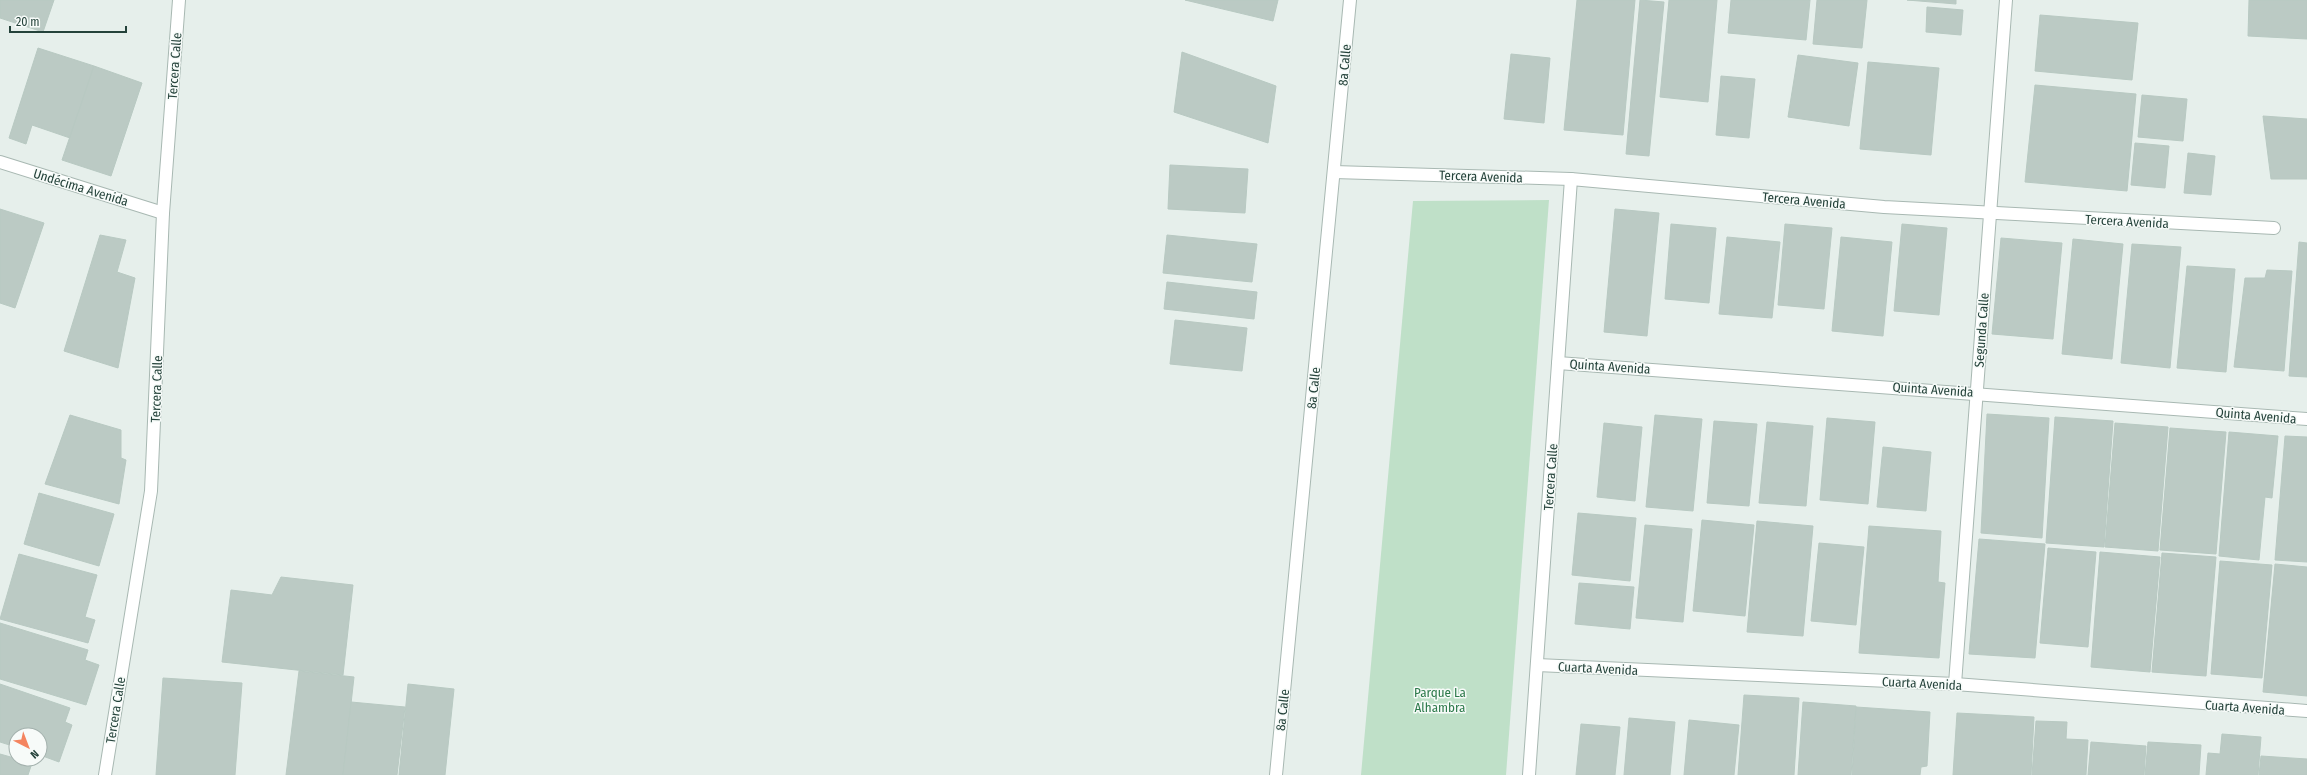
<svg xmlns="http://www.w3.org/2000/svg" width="2307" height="775" viewBox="0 0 2307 775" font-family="'Fira Sans Condensed',sans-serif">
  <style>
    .green { fill: #bfe0c8 }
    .building { fill: #bbcac4; stroke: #b8c9c2 }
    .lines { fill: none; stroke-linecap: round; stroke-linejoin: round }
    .minor-casing { stroke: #a8b8b2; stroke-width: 14 }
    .minor { stroke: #fff; stroke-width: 12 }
    .labels { text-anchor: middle; stroke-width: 3; stroke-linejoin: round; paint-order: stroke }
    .street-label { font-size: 13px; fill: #24423a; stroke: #f7fbf9 }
    .park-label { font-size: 13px; fill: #2d7a4b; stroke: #f7fbf9 }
  </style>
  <rect width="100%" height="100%" fill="#e6efeb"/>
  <!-- green -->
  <polygon class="green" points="1549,200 1506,775 1361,775 1413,201"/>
  <!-- building -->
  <g class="building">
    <polygon points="0,0 54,0 43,32 0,18"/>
    <polygon points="1185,0 1278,0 1273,21"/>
    <polygon points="1577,0 1635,0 1623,135 1564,130"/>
    <polygon points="1640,0 1664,2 1649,156 1626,154"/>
    <polygon points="1669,0 1717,0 1708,102 1660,97"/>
    <polygon points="1731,0 1810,0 1806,40 1728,33"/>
    <polygon points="1817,0 1867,0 1862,48 1813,44"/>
    <polygon points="1907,0 1956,0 1956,4"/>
    <polygon points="2249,0 2307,0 2307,39 2248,36"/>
    <polygon points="1927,7 1963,10 1961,35 1926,32"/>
    <polygon points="2040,15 2138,23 2132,80 2035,71"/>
    <polygon points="38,48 94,66 70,138 32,125 26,144 9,138"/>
    <polygon points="1182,52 1276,86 1268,143 1174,112"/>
    <polygon points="1511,54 1550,58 1544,123 1504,119"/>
    <polygon points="1798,55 1858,63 1849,126 1788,117"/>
    <polygon points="1868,62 1939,68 1931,155 1860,149"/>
    <polygon points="94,66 142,83 111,176 62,160"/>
    <polygon points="1721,76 1755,79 1749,138 1716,135"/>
    <polygon points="2035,85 2136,94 2127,191 2025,182"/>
    <polygon points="2142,95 2187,99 2183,141 2138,137"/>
    <polygon points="2263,116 2307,119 2307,179 2271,179"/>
    <polygon points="2135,143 2169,146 2165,188 2131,185"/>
    <polygon points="2188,153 2215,156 2211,195 2184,193"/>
    <polygon points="1170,165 1248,169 1245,213 1168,209"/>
    <polygon points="0,209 44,223 15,308 0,303"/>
    <polygon points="1615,209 1659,213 1647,336 1604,332"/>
    <polygon points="1671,224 1716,228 1709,303 1665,299"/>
    <polygon points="1785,224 1832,228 1824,309 1778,305"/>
    <polygon points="1902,224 1947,228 1939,315 1894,311"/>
    <polygon points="100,235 126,240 117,272 135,278 118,368 64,351"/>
    <polygon points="1167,235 1257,244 1252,282 1163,273"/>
    <polygon points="1727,237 1780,242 1772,318 1719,314"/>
    <polygon points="1841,237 1892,242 1883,336 1832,331"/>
    <polygon points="2001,238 2062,243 2053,339 1992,334"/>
    <polygon points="2073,239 2123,244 2112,359 2062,354"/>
    <polygon points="2299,242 2307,243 2307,377 2289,376"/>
    <polygon points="2132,244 2181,247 2170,368 2121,363"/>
    <polygon points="2187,266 2235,269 2226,372 2177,368"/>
    <polygon points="2267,270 2292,271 2284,371 2234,367 2245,278 2265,278"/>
    <polygon points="1167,282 1257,292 1254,319 1164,309"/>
    <polygon points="1175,320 1247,328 1242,371 1170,364"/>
    <polygon points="1987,414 2049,418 2042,538 1981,533"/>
    <polygon points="70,415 121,430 121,458 126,460 119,504 45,484"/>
    <polygon points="1655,415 1702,419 1693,511 1646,507"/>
    <polygon points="2055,417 2113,421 2104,547 2046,543"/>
    <polygon points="1827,418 1875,422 1868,504 1820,500"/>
    <polygon points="1714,421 1757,424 1749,506 1707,503"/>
    <polygon points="1767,422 1813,426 1806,506 1759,503"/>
    <polygon points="1604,423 1642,427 1635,501 1597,497"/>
    <polygon points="2115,423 2168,427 2158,551 2105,547"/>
    <polygon points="2170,428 2226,432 2216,554 2160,550"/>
    <polygon points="2229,432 2278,436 2272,498 2265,497 2259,560 2219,556"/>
    <polygon points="2285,436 2307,437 2307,562 2275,560"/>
    <polygon points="1883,447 1931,452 1926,511 1877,507"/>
    <polygon points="39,493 114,514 99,566 24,544"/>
    <polygon points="1578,513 1636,518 1630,581 1572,575"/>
    <polygon points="1702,520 1754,525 1745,616 1693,611"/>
    <polygon points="1757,521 1813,526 1803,636 1747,632"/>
    <polygon points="1645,525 1692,529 1683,622 1636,618"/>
    <polygon points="1869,526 1941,531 1938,582 1945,583 1939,658 1859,653"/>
    <polygon points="1979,539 2045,544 2035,658 1969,654"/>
    <polygon points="1819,543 1864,547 1856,625 1811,621"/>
    <polygon points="2048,548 2096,552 2088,647 2040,643"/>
    <polygon points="2100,552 2160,557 2150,672 2091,667"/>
    <polygon points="2162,553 2216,557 2206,676 2152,672"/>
    <polygon points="19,554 97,575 85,617 95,620 88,643 0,619"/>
    <polygon points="2220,561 2272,565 2262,678 2211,674"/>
    <polygon points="2275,564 2307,567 2307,696 2263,692"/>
    <polygon points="281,577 353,585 343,675 222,662 231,590 272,595"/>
    <polygon points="1579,583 1634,587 1630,629 1575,624"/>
    <polygon points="0,623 88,650 85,660 99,665 86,705 0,679"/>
    <polygon points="299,671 354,677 343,775 286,775"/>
    <polygon points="163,678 242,683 235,775 156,775"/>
    <polygon points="0,684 70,708 65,722 72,725 59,762 40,755 40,735 16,735 16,747 0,742"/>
    <polygon points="408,684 454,689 445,775 399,775"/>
    <polygon points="1744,695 1799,698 1794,775 1738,775"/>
    <polygon points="351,702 405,707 397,775 343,775"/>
    <polygon points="1803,702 1856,706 1851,775 1798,775"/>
    <polygon points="1856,707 1930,712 1927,766 1921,767 1920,775 1852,775"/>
    <polygon points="1957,713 2034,717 2031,775 1953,775"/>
    <polygon points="1629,718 1675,722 1670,775 1624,775"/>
    <polygon points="1689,720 1739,725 1734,775 1684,775"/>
    <polygon points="2036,721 2067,722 2066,739 2088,740 2086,775 2032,775"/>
    <polygon points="1581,724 1620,727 1615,775 1576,775"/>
    <polygon points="2222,734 2261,737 2258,775 2206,775 2208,753 2220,754"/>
    <polygon points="2091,742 2146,746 2144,775 2088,775"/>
    <polygon points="2148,742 2201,745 2199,775 2145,775"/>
    <polygon points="0,754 32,763 28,775 0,775"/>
    <polygon points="2261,756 2307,759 2307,775 2259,775"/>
  </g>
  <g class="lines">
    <defs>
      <g id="minor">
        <polyline points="0,162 163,213"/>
        <polyline points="1334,172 1571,179 1884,207 2274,228"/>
        <polyline points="1558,363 2307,419"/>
        <polyline points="1537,665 1955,684 2307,711"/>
        <polyline points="1955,684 2006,0"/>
        <polyline points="105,775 151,491 163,213 179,0"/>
        <polyline points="1276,775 1350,0"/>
        <polyline points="1529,775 1571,179"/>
      </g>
    </defs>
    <!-- minor casing -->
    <use href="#minor" class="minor-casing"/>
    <!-- minor -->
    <use href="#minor" class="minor"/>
  </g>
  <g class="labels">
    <!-- street labels -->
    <g class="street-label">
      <text transform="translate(1344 65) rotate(-85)" y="5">8a Calle</text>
      <text transform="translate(174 66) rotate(-86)" y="5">Tercera Calle</text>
      <text transform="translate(1481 176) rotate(2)" y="5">Tercera Avenida</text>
      <text transform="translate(81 187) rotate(17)" y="5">Undécima Avenida</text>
      <text transform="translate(1804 200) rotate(5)" y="5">Tercera Avenida</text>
      <text transform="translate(2127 221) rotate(3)" y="5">Tercera Avenida</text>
      <text transform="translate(1981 330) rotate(-86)" y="5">Segunda Calle</text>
      <text transform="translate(1610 366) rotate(4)" y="5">Quinta Avenida</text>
      <text transform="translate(1313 388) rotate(-84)" y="5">8a Calle</text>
      <text transform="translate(156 389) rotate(-88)" y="5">Tercera Calle</text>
      <text transform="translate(1933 389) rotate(4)" y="5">Quinta Avenida</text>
      <text transform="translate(2256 415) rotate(5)" y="5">Quinta Avenida</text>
      <text transform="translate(1550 477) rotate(-86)" y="5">Tercera Calle</text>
      <text transform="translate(1598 668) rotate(3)" y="5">Cuarta Avenida</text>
      <text transform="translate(1922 683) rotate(3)" y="5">Cuarta Avenida</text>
      <text transform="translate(2245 707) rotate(4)" y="5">Cuarta Avenida</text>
      <text transform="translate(115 710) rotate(-81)" y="5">Tercera Calle</text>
      <text transform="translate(1282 710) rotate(-84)" y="5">8a Calle</text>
    </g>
    <!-- park labels -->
    <g class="park-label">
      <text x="1440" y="697">Parque La<tspan x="1440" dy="15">Alhambra</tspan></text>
    </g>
  </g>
  <!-- north arrow -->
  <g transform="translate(28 747) rotate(138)"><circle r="19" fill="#f7fbf9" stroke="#a3b1ad"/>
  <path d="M0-3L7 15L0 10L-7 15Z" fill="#f4845f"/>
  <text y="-6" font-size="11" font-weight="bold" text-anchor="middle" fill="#24423a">N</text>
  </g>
  <!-- scale -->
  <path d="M10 26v6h116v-6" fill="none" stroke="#24423a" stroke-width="2"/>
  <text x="16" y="26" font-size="12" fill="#24423a" stroke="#f7fbf9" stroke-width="3" paint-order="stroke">20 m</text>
</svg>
